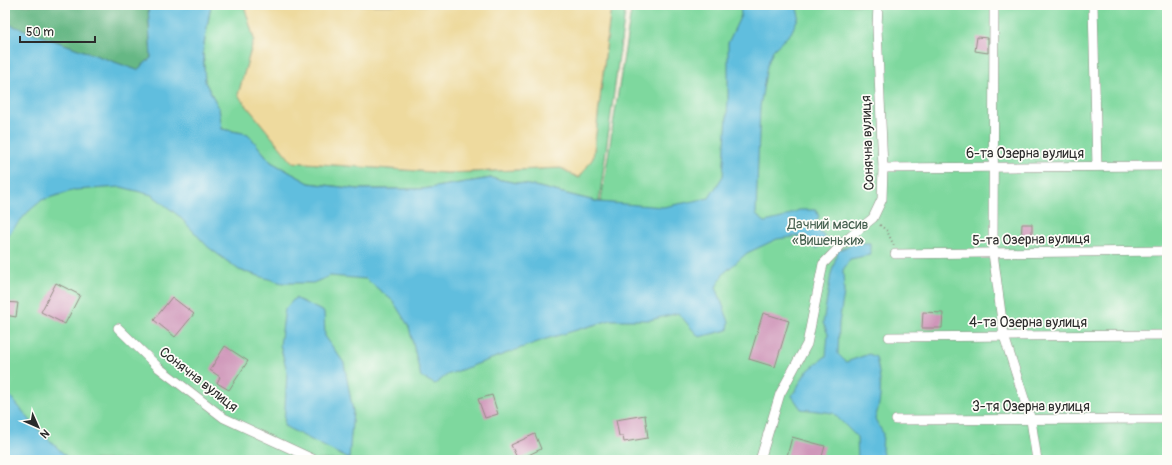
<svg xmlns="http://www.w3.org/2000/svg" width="1172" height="465" viewBox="0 0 1172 465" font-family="Pangolin,sans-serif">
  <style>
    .green { fill: #7ed89e; stroke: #548264 }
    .forest { fill: #66b885; stroke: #487258 }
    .sand { fill: #eeda9e; stroke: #8c8264 }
    .water { fill: #60bede; stroke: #467484 }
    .building { fill: #cf96b9 }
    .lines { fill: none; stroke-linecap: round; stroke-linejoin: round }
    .street-casing { stroke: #918c84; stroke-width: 10 }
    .path { stroke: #918c84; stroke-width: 2; stroke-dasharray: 1 3; stroke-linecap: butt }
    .street { stroke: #fff; stroke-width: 9 }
    .labels { text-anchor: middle; stroke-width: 3.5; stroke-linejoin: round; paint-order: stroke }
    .street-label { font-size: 14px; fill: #2b2b2b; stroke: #fdfcf7 }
    .park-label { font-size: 14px; fill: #445f4e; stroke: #fdfcf7 }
  </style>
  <rect width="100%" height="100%" fill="#fdfcf7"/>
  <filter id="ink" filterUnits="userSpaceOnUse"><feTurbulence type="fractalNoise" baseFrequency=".025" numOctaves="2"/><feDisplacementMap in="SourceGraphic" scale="8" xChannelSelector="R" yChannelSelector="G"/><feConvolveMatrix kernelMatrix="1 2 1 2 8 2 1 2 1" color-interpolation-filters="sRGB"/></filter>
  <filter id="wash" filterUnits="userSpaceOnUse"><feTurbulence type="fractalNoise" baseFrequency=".012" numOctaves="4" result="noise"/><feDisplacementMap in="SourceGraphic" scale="16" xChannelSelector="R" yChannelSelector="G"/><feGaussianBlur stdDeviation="0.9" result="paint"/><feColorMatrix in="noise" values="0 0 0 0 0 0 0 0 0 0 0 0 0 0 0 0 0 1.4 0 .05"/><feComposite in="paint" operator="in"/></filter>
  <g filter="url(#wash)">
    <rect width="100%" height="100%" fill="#f7eedc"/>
    <!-- green -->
    <g class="green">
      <polygon points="211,5 244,5 254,39 238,95 292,162 447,173 561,168 579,178 593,158 611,5 626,5 599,202 539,187 491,178 423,189 358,189 309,183 271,162 248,134 222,129 219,108 205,82 203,50"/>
      <polygon points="632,5 1167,5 1167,460 47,460 5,412 5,209 64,157 598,219"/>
    </g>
    <!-- forest -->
    <polygon class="forest" points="5,5 148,5 151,58 137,70 5,23"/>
    <!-- sand -->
    <polygon class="sand" points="244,5 611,5 593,158 579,178 561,168 447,173 292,162 238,95 254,39"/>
    <!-- water -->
    <g class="water">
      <polygon points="148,5 211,5 203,50 205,82 219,108 222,129 248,134 271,162 309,183 358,189 423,189 491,178 539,187 599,202 663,207 709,198 723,176 728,100 728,43 741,15 740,5 796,5 799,16 791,33 773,50 767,66 760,107 756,215 765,222 782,218 799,210 816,210 819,217 813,226 825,237 817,249 800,236 777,239 747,253 724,273 716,287 729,322 728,330 699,337 678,313 650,320 611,320 546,339 447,375 435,384 421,377 409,327 393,301 366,279 330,276 313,283 282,283 239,270 208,247 179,216 152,195 121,187 75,190 42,200 28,212 5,238 5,23 137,70 151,58"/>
      <path d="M854 243H870V255L850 259 843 270 844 293 839 323 838 354 846 362 869 354 876 357C881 381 883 395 875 419L883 433 882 450 884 460H858L857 437 833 413 801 409 792 396 806 372 826 356 828 334 823 323 831 274 838 251Z"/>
      <polygon points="295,298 324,312 325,336 344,363 353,411 349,459 284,426 287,371 280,345 285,309"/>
      <polygon points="5,390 35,426 70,460 5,460"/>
    </g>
    <g id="blocks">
      <!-- building -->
      <g class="building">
        <polygon points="977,37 988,38 988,53 975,51"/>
        <polygon points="1022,224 1032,224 1032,241 1021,241"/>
        <polygon points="56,283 80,295 65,324 41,312"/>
        <polygon points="172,297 194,314 175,337 154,320"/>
        <polygon points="5,302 18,303 16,317 5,315"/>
        <polygon points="923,312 943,313 942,328 922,328"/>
        <polygon points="763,313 789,321 775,367 749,359"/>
        <polygon points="225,346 248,361 229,390 217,383 220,377 210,370"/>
        <polygon points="492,395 498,414 485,418 478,399"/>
        <polygon points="645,415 648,438 624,442 623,436 619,436 616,420"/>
        <polygon points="535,434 541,449 518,460 511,445"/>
        <polygon points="792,437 825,446 821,460 786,460"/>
      </g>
    </g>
  </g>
  <g filter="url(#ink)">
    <use href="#blocks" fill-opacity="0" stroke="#918c84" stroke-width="1"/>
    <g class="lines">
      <defs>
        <g id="street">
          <polyline points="994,5 993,253 1004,336 1031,420 1037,460"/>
          <polyline points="1093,5 1097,166"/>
          <polyline points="883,168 1167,166"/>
          <polyline points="895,254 1167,251"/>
          <polyline points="118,328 159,368 224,418 315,460"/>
          <polyline points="889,337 1167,335"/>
          <polyline points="896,420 1167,419"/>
          <polyline points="760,460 780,394 807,344 823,264 845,241 873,218 882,199 883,168 877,28 878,5"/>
        </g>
      </defs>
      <!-- street casing -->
      <use href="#street" class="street-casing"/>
      <!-- path -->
      <polyline class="path" points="880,225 887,231 894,246"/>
      <!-- street -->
      <use href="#street" class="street"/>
    </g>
  </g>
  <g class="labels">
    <!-- street labels -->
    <g class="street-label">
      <text transform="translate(867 143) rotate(-92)" y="5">Сонячна вулиця</text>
      <text x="1025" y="158">6-та Озерна вулиця</text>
      <text transform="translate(1031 239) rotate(-1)" y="5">5-та Озерна вулиця</text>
      <text x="1028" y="327">4-та Озерна вулиця</text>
      <text transform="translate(199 379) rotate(38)" y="5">Сонячна вулиця</text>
      <text x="1031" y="411">3-тя Озерна вулиця</text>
    </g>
    <!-- park labels -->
    <g class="park-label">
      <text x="828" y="229">Дачний масив<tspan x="828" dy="16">«Вишеньки»</tspan></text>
    </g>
  </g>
  <!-- margin -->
  <rect width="1172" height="465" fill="none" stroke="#fdfcf7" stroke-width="20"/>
  <!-- north arrow -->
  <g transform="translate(38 427) rotate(135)" stroke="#fdfcf7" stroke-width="3" paint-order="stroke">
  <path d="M0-3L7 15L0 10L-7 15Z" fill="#2b2b2b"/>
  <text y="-6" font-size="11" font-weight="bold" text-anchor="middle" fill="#2b2b2b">N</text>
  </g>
  <!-- scale -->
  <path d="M20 36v6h75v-6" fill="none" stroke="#2b2b2b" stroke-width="2"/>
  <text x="26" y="36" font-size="12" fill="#2b2b2b" stroke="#fdfcf7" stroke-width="3" paint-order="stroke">50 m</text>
</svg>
